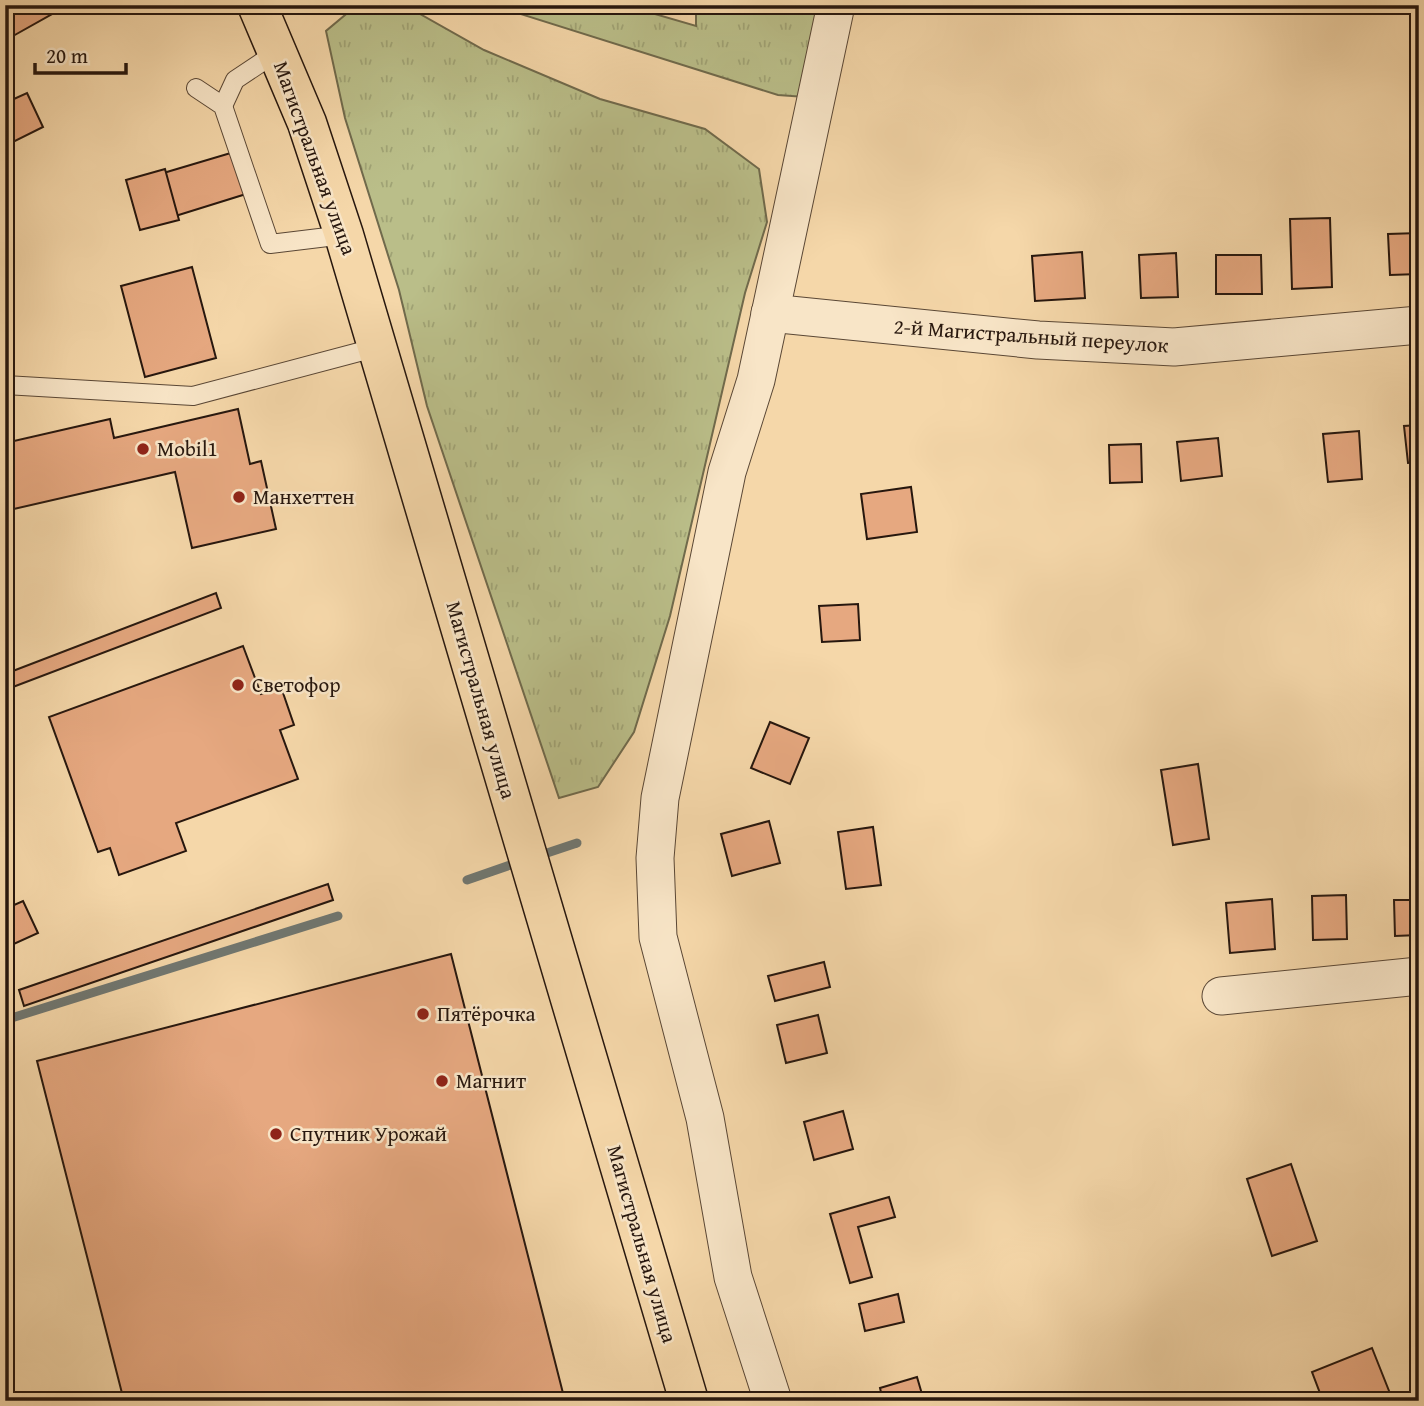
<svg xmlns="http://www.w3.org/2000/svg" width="1424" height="1406" viewBox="0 0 1424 1406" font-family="'Gentium Book Plus',serif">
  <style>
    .grass { fill: url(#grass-tufts); stroke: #706a4c; stroke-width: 2 }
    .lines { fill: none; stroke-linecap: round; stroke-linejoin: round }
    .stream { stroke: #707771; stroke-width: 9 }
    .building { fill: #e6a880; stroke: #27170e; stroke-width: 2 }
    .lane-casing { stroke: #5a4735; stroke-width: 20 }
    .street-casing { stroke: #5a4735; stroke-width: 39 }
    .primary-casing { stroke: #27170e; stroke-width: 41 }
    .lane { stroke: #f8e5c7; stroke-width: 18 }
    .street { stroke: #f8e5c7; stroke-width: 37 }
    .primary { stroke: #f5d7a9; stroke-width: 38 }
    .poi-dot { fill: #8f2418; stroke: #f8e5c7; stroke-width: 2.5 }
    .labels { text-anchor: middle; stroke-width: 5; stroke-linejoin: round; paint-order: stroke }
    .street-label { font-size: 21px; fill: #27170e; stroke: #f8e5c7 }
    .poi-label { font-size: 21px; fill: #27170e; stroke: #f8e5c7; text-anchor: start }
  </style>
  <defs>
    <pattern id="grass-tufts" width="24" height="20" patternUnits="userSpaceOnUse" patternTransform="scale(1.75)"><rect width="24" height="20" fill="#babe89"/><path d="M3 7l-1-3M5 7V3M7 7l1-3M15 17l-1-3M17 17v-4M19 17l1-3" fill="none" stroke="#a0a375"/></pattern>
  </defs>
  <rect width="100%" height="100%" fill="#f5d7a9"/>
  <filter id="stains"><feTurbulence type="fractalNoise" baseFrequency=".00286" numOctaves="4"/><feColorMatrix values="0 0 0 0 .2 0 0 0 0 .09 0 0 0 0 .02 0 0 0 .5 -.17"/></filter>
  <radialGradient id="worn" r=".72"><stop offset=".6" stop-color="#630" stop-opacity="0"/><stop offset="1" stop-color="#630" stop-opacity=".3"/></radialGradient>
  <!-- grass -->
  <g class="grass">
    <polygon points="357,5 404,5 484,50 600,99 705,129 759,169 767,222 745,293 670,616 634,732 598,787 559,798 427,406 399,290 345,118 326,31"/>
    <polygon points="492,5 624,5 696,26 696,5 824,5 805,97 778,95"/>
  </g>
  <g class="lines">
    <!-- stream -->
    <g class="stream">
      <polyline points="535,857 577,843"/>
      <polyline points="467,880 519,862"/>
      <polyline points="5,1020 338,916"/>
    </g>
  </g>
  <!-- building -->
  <g class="building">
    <polygon points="5,5 47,5 52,14 13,36 5,22"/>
    <polygon points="27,93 43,127 5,146 5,103"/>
    <polygon points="234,152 246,194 153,223 140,180"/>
    <polygon points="165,169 179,220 140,230 126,180"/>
    <polygon points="1330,218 1332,287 1292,289 1290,219"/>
    <polygon points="1419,233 1419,274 1390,275 1388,234"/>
    <polygon points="1082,252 1085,298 1035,301 1032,256"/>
    <polygon points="1176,253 1178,297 1141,298 1139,255"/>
    <polygon points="1216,255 1261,255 1262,294 1216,294"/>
    <polygon points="192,267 216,358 145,377 121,286"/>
    <polygon points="238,409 250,464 261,461 276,529 192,548 175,472 5,511 5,443 110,419 114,438"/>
    <polygon points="1419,425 1419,462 1408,463 1404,426"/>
    <polygon points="1359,431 1362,479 1328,482 1323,434"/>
    <polygon points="1218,438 1222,476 1181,481 1177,442"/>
    <polygon points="1141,444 1142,482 1110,483 1109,445"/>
    <polygon points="911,487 917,532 867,539 861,494"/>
    <polygon points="216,593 221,608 5,690 5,674"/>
    <polygon points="858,604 860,640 822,642 819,606"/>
    <polygon points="243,646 261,694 281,687 294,725 280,730 298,779 176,823 186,851 119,875 110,848 98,852 49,717"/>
    <polygon points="770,722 809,738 790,784 751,768"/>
    <polygon points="1198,764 1209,839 1173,845 1161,770"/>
    <polygon points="769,821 780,863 732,876 721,834"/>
    <polygon points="873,827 881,885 846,889 838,832"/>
    <polygon points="328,884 333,900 24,1006 19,990"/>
    <polygon points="1346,895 1347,939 1313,940 1312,896"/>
    <polygon points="1272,899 1275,949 1230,953 1226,903"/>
    <polygon points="1394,900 1419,900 1419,935 1395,936"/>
    <polygon points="23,901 38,933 5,948 5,909"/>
    <polygon points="451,954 565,1401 124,1401 37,1061"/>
    <polygon points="824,962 830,987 775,1001 768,976"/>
    <polygon points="818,1015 827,1053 786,1063 777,1025"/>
    <polygon points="843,1111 853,1149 814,1160 804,1122"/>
    <polygon points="1291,1164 1317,1241 1272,1256 1247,1179"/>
    <polygon points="889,1197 895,1217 858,1227 872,1277 850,1283 830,1214"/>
    <polygon points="898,1294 904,1322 865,1331 859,1304"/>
    <polygon points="1372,1348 1393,1401 1323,1401 1312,1372"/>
    <polygon points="917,1377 924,1401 883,1401 880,1388"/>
  </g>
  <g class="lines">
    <defs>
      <g id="lane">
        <polyline points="196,88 223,106 270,244 344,235"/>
        <polyline points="223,106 235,80 277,52"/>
        <polyline points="5,385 193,396 378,347"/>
      </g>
      <g id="street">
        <polyline points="770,313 1038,340 1174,347 1419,325"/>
        <polyline points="1221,996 1419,976"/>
        <polyline points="773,1401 733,1277 705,1118 658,937 655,858 660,798 727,472 756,380 836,5"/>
      </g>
      <polyline id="primary" points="257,5 307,123 344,235 689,1401"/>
    </defs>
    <!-- lane casing -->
    <use href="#lane" class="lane-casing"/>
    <!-- street casing -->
    <use href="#street" class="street-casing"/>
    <!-- primary casing -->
    <use href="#primary" class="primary-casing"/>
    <!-- lane -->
    <use href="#lane" class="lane"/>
    <!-- street -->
    <use href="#street" class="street"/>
    <!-- primary -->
    <use href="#primary" class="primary"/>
  </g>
  <!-- markers -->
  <g class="poi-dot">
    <circle cx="143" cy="449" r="7"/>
    <circle cx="239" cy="497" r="7"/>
    <circle cx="238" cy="685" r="7"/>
    <circle cx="423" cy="1014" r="7"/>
    <circle cx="442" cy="1081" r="7"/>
    <circle cx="276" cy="1134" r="7"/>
  </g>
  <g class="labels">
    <!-- street labels -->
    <g class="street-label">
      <text transform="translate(315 158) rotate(70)" y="7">Магистральная улица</text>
      <text transform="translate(1031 336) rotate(4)" y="7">2-й Магистральный переулок</text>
      <text transform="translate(481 700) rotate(74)" y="7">Магистральная улица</text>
      <text transform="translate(642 1244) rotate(74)" y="7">Магистральная улица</text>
    </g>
    <!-- poi labels -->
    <g class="poi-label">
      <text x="157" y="456">Mobil1</text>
      <text x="253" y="504">Манхеттен</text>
      <text x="252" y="692">Светофор</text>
      <text x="437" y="1021">Пятёрочка</text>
      <text x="456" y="1088">Магнит</text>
      <text x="290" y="1141">Спутник Урожай</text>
    </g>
  </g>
  <!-- margin -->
  <rect width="1424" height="1406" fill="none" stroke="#f5d7a9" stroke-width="28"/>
  <rect x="7" y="7" width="1410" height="1392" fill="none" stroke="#27170e" stroke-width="3.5"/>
  <rect x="14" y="14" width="1396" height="1378" fill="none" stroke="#27170e" stroke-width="2"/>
  <!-- scale -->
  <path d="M35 63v10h91v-10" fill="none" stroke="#27170e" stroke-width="3.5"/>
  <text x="46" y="63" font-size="21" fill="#27170e" stroke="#f8e5c7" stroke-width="5" paint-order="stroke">20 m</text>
  <rect width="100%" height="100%" filter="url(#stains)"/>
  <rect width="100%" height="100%" fill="url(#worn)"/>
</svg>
